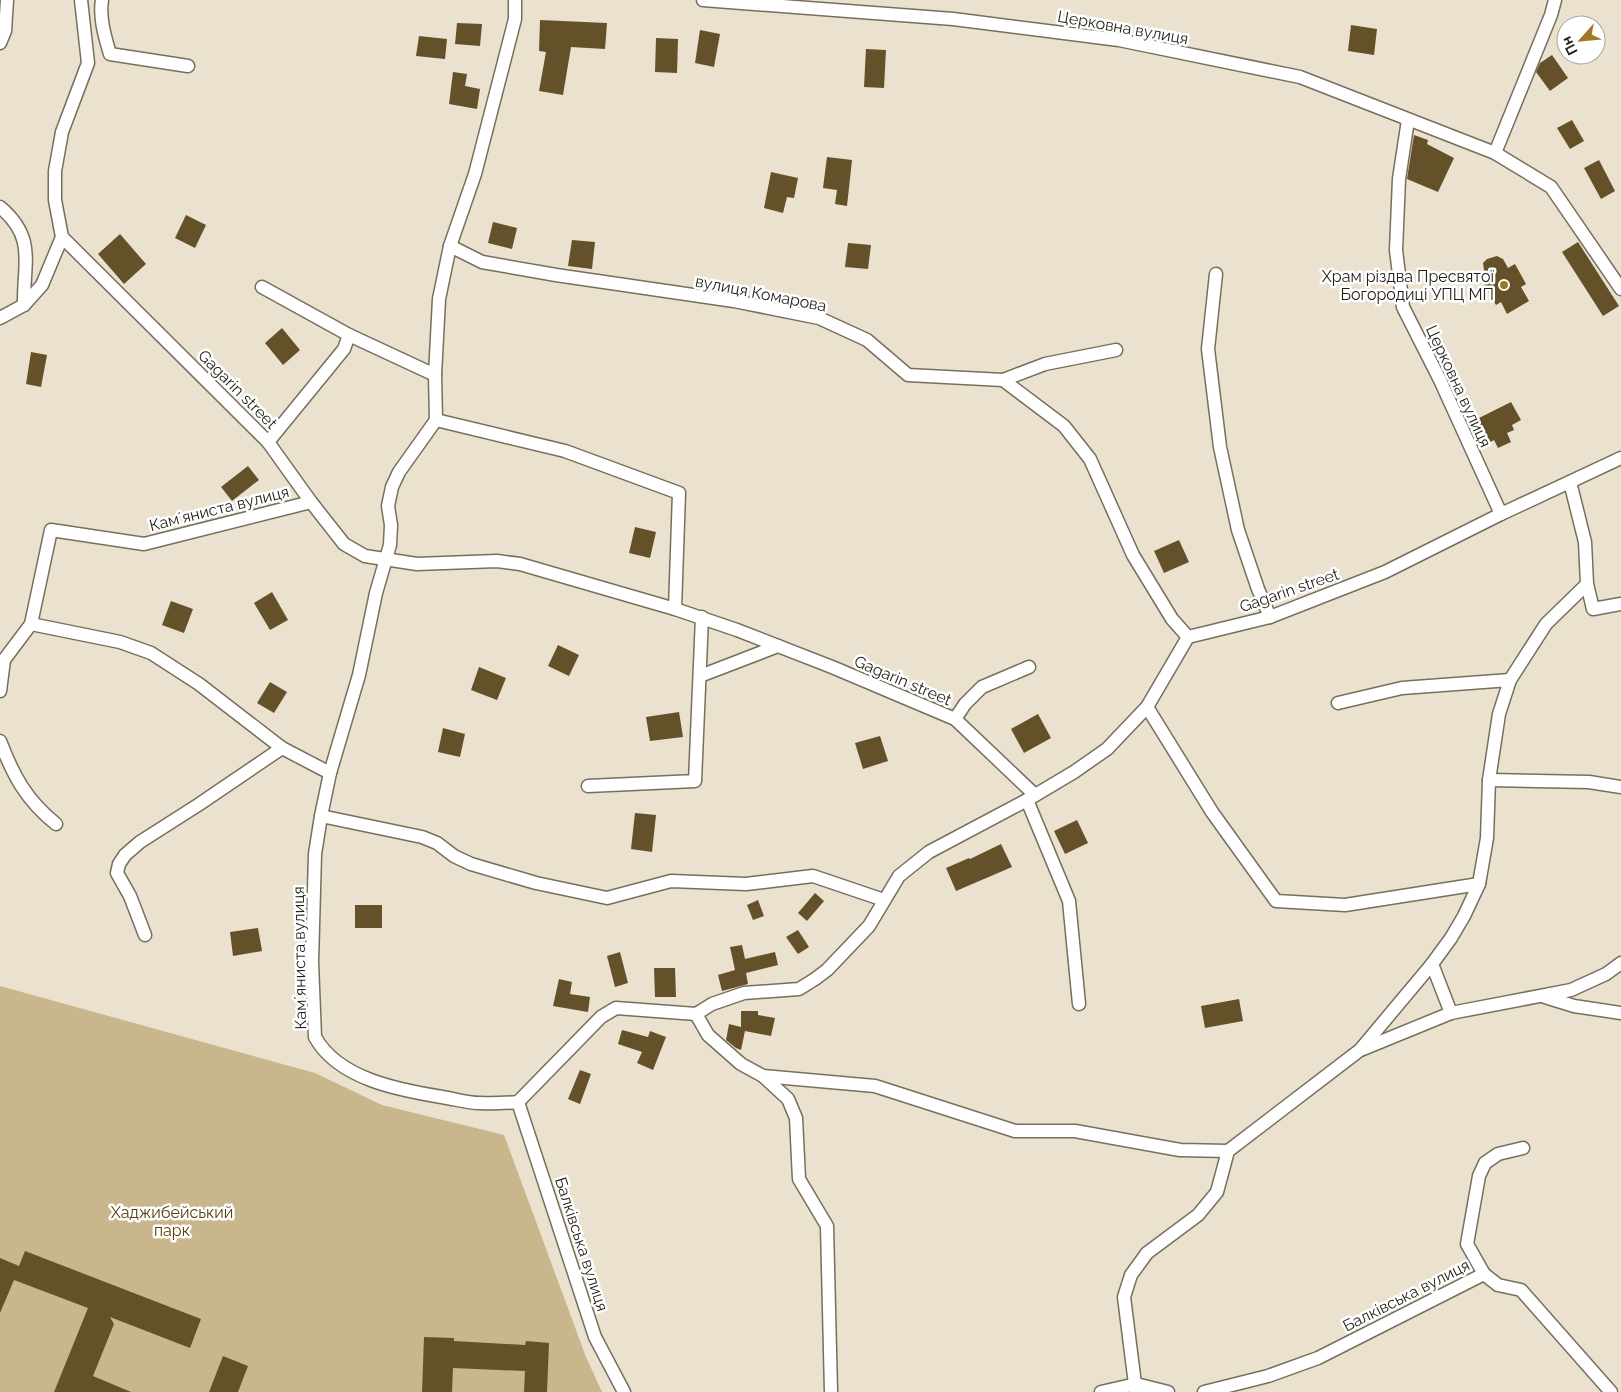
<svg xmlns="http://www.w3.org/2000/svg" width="1621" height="1392" viewBox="0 0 1621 1392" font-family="Raleway,sans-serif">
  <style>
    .green { fill: #cab68d }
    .building { fill: #64512a }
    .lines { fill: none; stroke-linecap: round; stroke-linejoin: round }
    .minor-casing { stroke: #776f5e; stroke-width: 15 }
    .minor { stroke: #fff; stroke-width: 12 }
    .poi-dot { fill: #9d7925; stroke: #fff; stroke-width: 2 }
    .labels { text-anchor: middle; stroke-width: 5; stroke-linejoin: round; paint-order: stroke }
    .street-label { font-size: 16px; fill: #211e17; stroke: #fff }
    .poi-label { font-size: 16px; fill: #211e17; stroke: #fff; text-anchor: end }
    .park-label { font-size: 16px; fill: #57400a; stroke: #fff }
  </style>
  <rect width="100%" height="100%" fill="#eae1ce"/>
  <!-- green -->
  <polygon class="green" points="0,986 315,1073 382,1105 504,1135 586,1357 602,1392 0,1392"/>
  <!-- building -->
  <g class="building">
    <polygon points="540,20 607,23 605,49 571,47 563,95 539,91 546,52 539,51"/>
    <polygon points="457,23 482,24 480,46 455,44"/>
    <polygon points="1351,25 1377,29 1374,55 1348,51"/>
    <polygon points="700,30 720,34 714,67 695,63"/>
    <polygon points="419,36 447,39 445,59 416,56"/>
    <polygon points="656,38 678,39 677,73 655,72"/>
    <polygon points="866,49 886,50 884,88 864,87"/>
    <polygon points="1552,55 1568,78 1550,91 1536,72 1540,63"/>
    <polygon points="453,72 467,74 465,86 480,89 477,109 449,104"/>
    <polygon points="1572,120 1584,141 1570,149 1557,128"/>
    <polygon points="1414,135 1428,140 1427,144 1454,158 1438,192 1407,179"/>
    <polygon points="827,157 852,160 847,206 835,204 837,190 823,188"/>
    <polygon points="1599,160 1615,191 1601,199 1584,168"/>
    <polygon points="771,172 798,178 794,198 787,197 783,213 764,208"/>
    <polygon points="186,215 206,225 195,248 175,238"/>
    <polygon points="493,222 517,228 512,249 488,243"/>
    <polygon points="120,234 146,264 124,284 98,254"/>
    <polygon points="572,240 595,242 592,269 568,266"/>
    <polygon points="1578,242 1619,306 1603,316 1562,252"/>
    <polygon points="848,243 871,245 868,269 845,267"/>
    <polygon points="1497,256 1503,259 1508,268 1515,264 1526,284 1521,287 1529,301 1507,314 1501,302 1496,305 1484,284 1490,280 1484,270 1483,263 1487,259"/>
    <polygon points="282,328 300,350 283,365 265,343"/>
    <polygon points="31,352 47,355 41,387 26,384"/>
    <polygon points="1511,402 1521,420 1512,425 1514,430 1507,433 1511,442 1498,448 1494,440 1489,443 1477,419"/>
    <polygon points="248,466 259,480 232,501 221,487"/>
    <polygon points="635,527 656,532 650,558 629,553"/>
    <polygon points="1179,540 1189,562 1164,573 1154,551"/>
    <polygon points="272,592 288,620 270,630 254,603"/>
    <polygon points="171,601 193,609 184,633 162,625"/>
    <polygon points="558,645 579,655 569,676 548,666"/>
    <polygon points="479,667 506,678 497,700 471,690"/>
    <polygon points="270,682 287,692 274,713 257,703"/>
    <polygon points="679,712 683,737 650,741 646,717"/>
    <polygon points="1038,714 1051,738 1024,753 1011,729"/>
    <polygon points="443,728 465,734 460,757 438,752"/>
    <polygon points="880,736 888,761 863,769 855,743"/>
    <polygon points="635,813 656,815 652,852 631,849"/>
    <polygon points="1077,820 1088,843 1065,854 1054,831"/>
    <polygon points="1001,844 1012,867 956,891 946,868 969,858 970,859"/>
    <polygon points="815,893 824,901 807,921 798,913"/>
    <polygon points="758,900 764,916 753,920 747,905"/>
    <rect x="355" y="905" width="27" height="23"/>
    <polygon points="258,928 262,951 233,956 230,932"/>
    <polygon points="798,930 809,947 798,954 786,937"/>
    <polygon points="742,945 745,959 775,952 778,965 746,973 748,984 722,991 718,975 735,970 730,947"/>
    <polygon points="620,952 628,983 615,987 607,956"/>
    <polygon points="654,968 675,968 676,997 655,997"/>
    <polygon points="559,979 572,982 570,994 590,997 588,1012 553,1006"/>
    <polygon points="1239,999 1243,1021 1205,1028 1201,1006"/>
    <polygon points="741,1011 758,1011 758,1015 775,1018 771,1036 745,1031 741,1050 736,1048 726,1040 729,1024 741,1027"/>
    <polygon points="622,1030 648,1037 650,1031 666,1037 653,1070 637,1063 642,1052 618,1044"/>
    <polygon points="580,1070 591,1074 580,1104 568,1099"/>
    <polygon points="25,1251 201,1319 190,1348 110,1317 114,1324 93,1376 131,1392 54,1392 88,1308 14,1280 0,1313 0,1258 19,1266"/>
    <polygon points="424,1337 454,1338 454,1341 525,1345 526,1341 549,1343 547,1392 524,1392 525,1371 453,1368 452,1392 422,1392"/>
    <polygon points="223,1356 248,1366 238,1392 209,1392"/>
  </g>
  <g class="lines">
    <defs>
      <g id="minor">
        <path d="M102 0C99 18 105 37 110 54L188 66"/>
        <polyline points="703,0 953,19 1119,40 1300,77 1495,153 1551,187 1621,289"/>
        <polyline points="0,43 5,31 7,0"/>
        <polyline points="1408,120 1399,179 1396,250 1403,307 1440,380 1501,514"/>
        <polyline points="1495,153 1551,15 1555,0"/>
        <path d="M0 207C37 238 23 264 24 305"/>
        <polyline points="62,237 268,442 311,502 344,544 365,556 417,564 497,561 520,564 675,609 737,630 832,667 955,719 1035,795"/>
        <polyline points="450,246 482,262 556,275 734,301 819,318 867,340 908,375 1003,380 1064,426 1090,459 1133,555 1172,619 1188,637"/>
        <polyline points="1216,274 1208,349 1220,447 1238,530 1258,589 1270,617"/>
        <path d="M262 287 349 335 435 375 436 420 399 472 392 487 388 506 391 525 390 545 376 593 359 675 330 773 321 816 315 854 312 962 315 1037C338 1079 399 1090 442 1097 455 1099 467 1103 480 1103 493 1104 506 1103 518 1102L601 1017 616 1008 696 1014 712 1004 744 993 799 989 815 979 827 970 869 926 899 876 929 852 1027 800 1074 772 1107 749 1147 707 1188 637 1270 617 1385 572 1501 514 1621 458"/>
        <polyline points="0,318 24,305 42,285 62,237 55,200 55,171 62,132 88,63 81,0"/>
        <polyline points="435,375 439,299 450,246 475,174 515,19 515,0"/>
        <polyline points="1003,380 1045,364 1116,350"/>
        <polyline points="436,420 565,451 679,493 675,609"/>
        <polyline points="268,442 344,349 349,335"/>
        <polyline points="1587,584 1593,609 1621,604"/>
        <polyline points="31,624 120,642 151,653 199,684 282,748 330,773"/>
        <polyline points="700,676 778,646"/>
        <polyline points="0,691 4,660 31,624 51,530 144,544 311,502"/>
        <polyline points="1338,703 1402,688 1510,680"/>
        <polyline points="1147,707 1212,812 1276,901 1345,905 1479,884"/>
        <polyline points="955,719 965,704 982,687 1029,667"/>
        <path d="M0 741C13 775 26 800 56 824"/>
        <polyline points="1489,780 1589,782 1621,787"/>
        <polyline points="588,786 695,781 702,617"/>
        <polyline points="1027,800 1069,901 1079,1004"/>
        <polyline points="321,816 422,837 437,843 454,856 471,864 536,883 607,898 671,881 746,884 813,876 884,900"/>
        <polyline points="145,935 130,896 117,873 119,864 125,855 140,842 198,805 282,748"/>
        <polyline points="1432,964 1451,1013"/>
        <polyline points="1545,997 1574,1006 1621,1013"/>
        <polyline points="696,1014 708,1035 741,1064 763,1076 875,1086 1015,1131 1075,1131 1180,1150 1228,1151"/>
        <polyline points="1363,1049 1451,1013 1571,990 1606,974 1621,963"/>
        <polyline points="763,1076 788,1099 796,1118 799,1179 827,1226 831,1392"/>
        <polyline points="518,1102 595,1337 624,1392"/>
        <polyline points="1484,1274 1467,1244 1479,1176 1485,1163 1498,1154 1523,1148"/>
        <polyline points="1101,1392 1136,1384 1168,1392"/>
        <polyline points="1136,1392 1124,1297 1131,1275 1147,1253 1198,1215 1217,1192 1228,1151 1360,1050 1432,964 1451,938 1464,916 1479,884 1487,838 1489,780 1499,714 1510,680 1546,624 1587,584 1585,542 1570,482"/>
        <polyline points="1204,1392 1268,1376 1318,1358 1484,1274 1498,1285 1521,1290 1611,1392"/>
      </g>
    </defs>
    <!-- minor casing -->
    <use href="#minor" class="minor-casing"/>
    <!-- minor -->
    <use href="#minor" class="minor"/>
  </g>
  <!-- markers -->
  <circle class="poi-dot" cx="1504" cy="285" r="5"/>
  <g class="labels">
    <!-- street labels -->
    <g class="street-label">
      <text transform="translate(1123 27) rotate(10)" y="6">Церковна вулиця</text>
      <text transform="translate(761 293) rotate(11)" y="6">вулиця Комарова</text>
      <text transform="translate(1459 386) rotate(65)" y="6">Церковна вулиця</text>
      <text transform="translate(238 389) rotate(45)" y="6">Gagarin street</text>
      <text transform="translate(219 508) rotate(-14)" y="6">Камʼяниста вулиця</text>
      <text transform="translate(1289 590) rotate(-19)" y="6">Gagarin street</text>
      <text transform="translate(903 680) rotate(23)" y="6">Gagarin street</text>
      <text transform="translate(299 958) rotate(-91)" y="6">Камʼяниста вулиця</text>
      <text transform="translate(582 1244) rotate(72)" y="6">Балківська вулиця</text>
      <text transform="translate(1406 1295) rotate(-27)" y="6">Балківська вулиця</text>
    </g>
    <!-- poi labels -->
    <g class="poi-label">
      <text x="1494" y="282">Храм різдва Пресвятої<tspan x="1494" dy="18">Богородиці УПЦ МП</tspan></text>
    </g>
    <!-- park labels -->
    <g class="park-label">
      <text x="172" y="1218">Хаджибейський<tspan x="172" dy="18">парк</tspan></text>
    </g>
  </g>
  <!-- north arrow -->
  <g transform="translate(1581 40) rotate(243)"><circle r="24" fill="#ffffff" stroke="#a6a5a2"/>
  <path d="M0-4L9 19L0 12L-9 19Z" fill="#9d7925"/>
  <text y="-8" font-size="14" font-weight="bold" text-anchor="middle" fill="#211e17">Пн</text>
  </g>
</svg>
